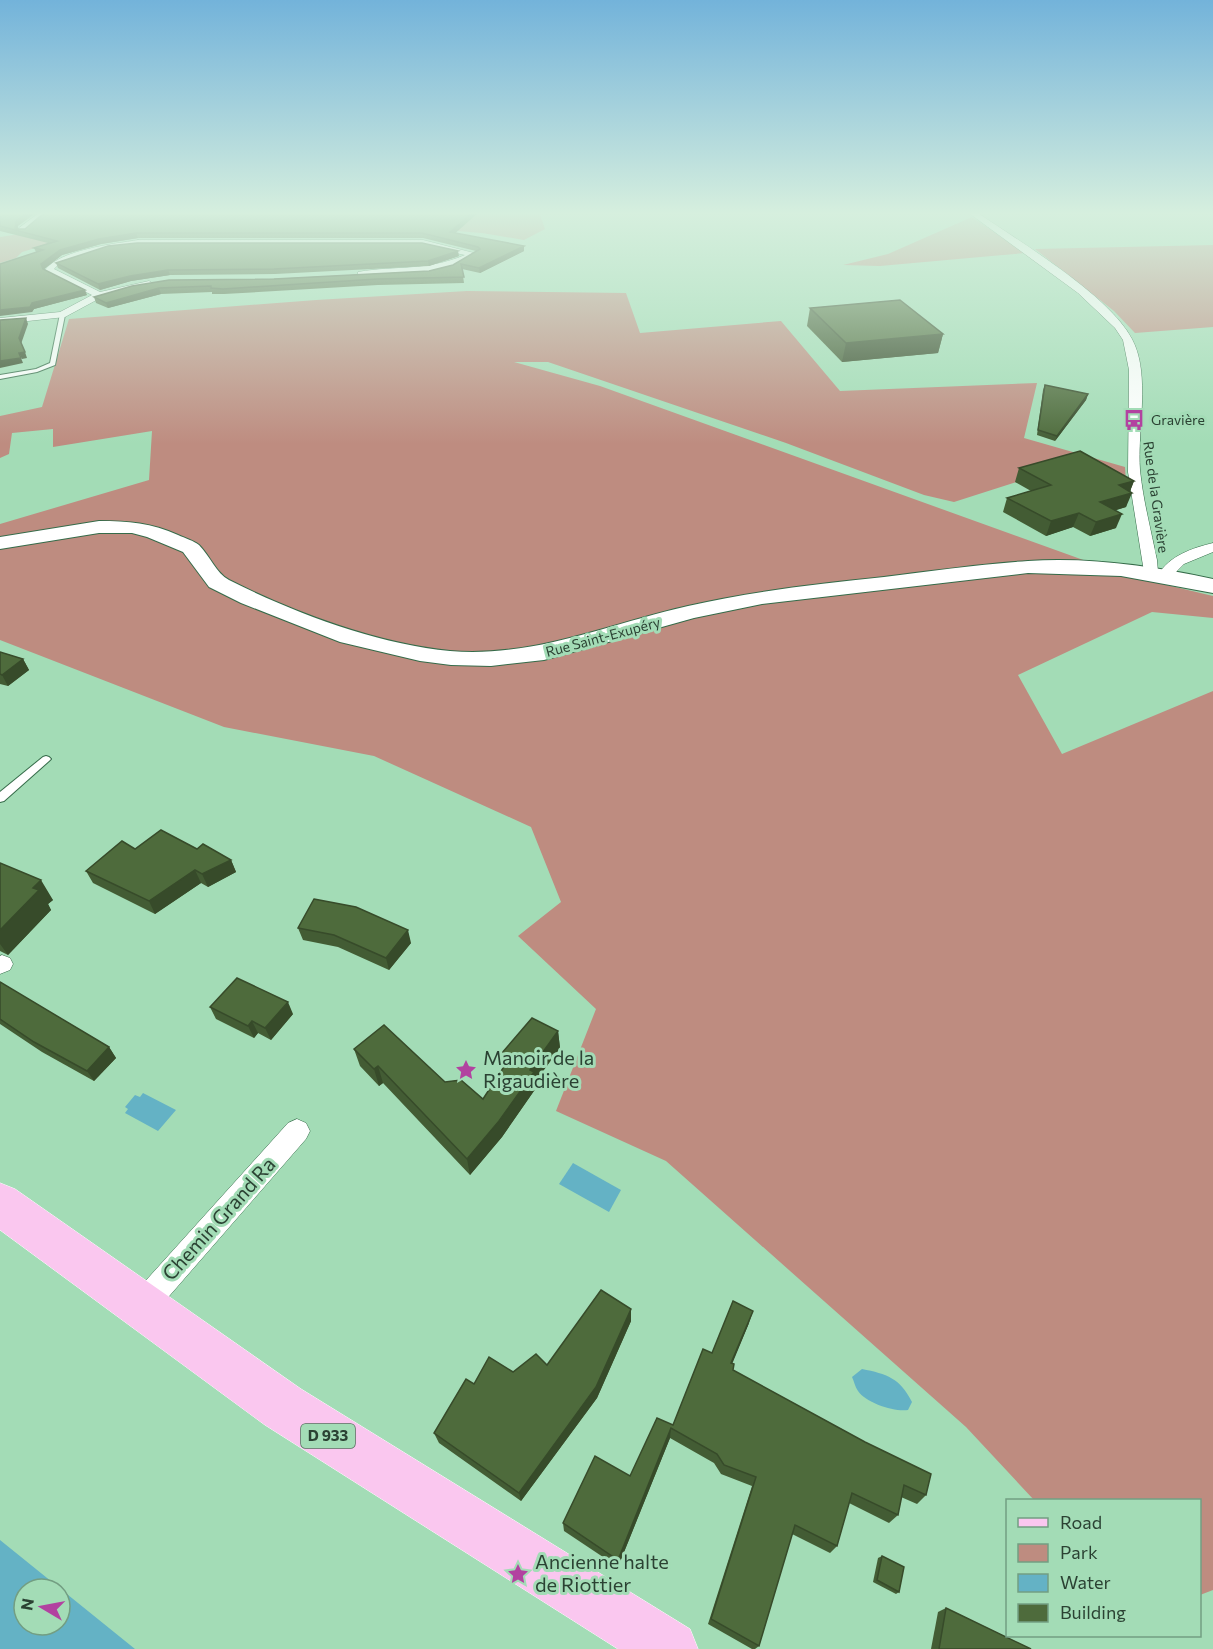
<svg xmlns="http://www.w3.org/2000/svg" width="1213" height="1649" viewBox="0 0 1213 1649" font-family="Commissioner,sans-serif">
  <style>
    .green { fill: #be8c80 }
    .water { fill: #64b2c5; fill-rule: evenodd }
    .lines { fill: none; stroke-linecap: round; stroke-linejoin: round }
    .lane-casing { stroke: #356b49; stroke-width: 2 }
    .street-casing { stroke: #356b49; stroke-width: 1 }
    .secondary-casing { stroke: #356b49; stroke-width: 2 }
    .primary-casing { stroke: #fff; stroke-width: 1 }
    .lane { fill: #fff; fill-rule: evenodd }
    .street { fill: #fff; fill-rule: evenodd }
    .secondary { fill: #fff; fill-rule: evenodd }
    .primary { fill: #fac7ef; fill-rule: evenodd }
    .wall { fill: #435c34 }
    .shaded-wall { fill: #374b2a }
    .building { fill: #4e6b3c; stroke: #374b2a; stroke-width: 1.5 }
    .labels { text-anchor: middle; stroke-width: 6; stroke-linejoin: round; paint-order: stroke }
    .far-poi-label { font-size: 14px; fill: #2b4233; stroke: #a3dcb6; text-anchor: start }
    .far-street-label { font-size: 14px; fill: #2b4233; stroke: #a3dcb6 }
    .shield { fill: #a3dcb6; stroke: #4f705a; stroke-width: 1.5 }
    .shield-label { font-size: 15px; font-weight: bold; fill: #2b4233 }
    .near-poi-label { font-size: 20px; fill: #2b4233; stroke: #a3dcb6; text-anchor: start }
    .near-street-label { font-size: 20px; fill: #2b4233; stroke: #a3dcb6 }
  </style>
  <rect width="100%" height="100%" fill="#a3dcb6"/>
  <!-- green -->
  <g class="green">
    <polygon points="107,213 540,214 545,229 524,240 482,233 419,228 86,233 22,252 16,258 0,263 0,237 72,226"/>
    <polygon points="972,217 1025,253 880,266 843,265 888,254"/>
    <polygon points="1213,245 1213,327 1135,333 1114,311 1035,249"/>
    <polygon points="467,291 626,293 640,333 781,321 840,391 1037,383 1024,438 1125,467 1126,482 1072,464 954,502 924,495 786,443 548,362 514,362 600,386 1125,575 1213,596 1213,618 1152,612 1018,675 1062,754 1213,691 1213,1590 1200,1595 1200,1500 1034,1500 966,1427 666,1161 556,1111 596,1009 518,936 561,902 531,827 374,756 224,727 0,640 0,524 149,480 152,431 53,447 53,429 12,433 9,454 0,458 0,416 42,407 69,319 316,300"/>
  </g>
  <!-- water -->
  <g class="water">
    <polygon points="143,1093 176,1110 158,1131 125,1113 128,1109 125,1107 135,1095 140,1097"/>
    <polygon points="573,1163 621,1190 609,1212 559,1184"/>
    <path d="M862 1369C887 1374 900 1378 912 1402L908 1410C894 1412 866 1403 858 1391 855 1387 854 1381 852 1377Z"/>
    <path d="M0 1540 135 1649H0ZM24 1589H60V1625H24Z"/>
  </g>
  <g class="lines">
    <defs>
      <g id="lane">
        <polygon points="60,314 65,315 55,365 37,372 0,379 0,375 36,369 50,363"/>
        <polygon points="46,756 49,757 51,759 49,761 4,801 0,802 0,792 43,757"/>
      </g>
      <g id="street">
        <polygon points="39,213 48,213 25,232 19,232 19,228"/>
        <path d="M969 213H978C1020 242 1109 295 1132 339 1151 374 1137 431 1140 470 1143 500 1151 530 1157 560L1158 572 1156 575H1146L1144 572 1128 472 1129 370 1123 340 1115 328 1078 293Z"/>
        <path d="M138 240H423L478 254C450 276 396 275 361 277L358 276V272C398 265 424 272 465 255L423 246H138L109 249 58 265 54 269 100 292 149 281 154 284 152 286 102 297 65 317 0 324V318L60 312 92 295 46 272 45 270C60 250 113 244 138 240Z"/>
        <path d="M1213 543V552L1184 564 1170 578 1165 579 1158 575C1169 556 1192 548 1213 543Z"/>
        <polygon points="2,955 10,958 13,964 10,970 0,974 0,956"/>
        <polygon points="297,1119 306,1123 310,1131 306,1139 151,1317 141,1321 131,1317 127,1307 131,1297 288,1123"/>
      </g>
      <path id="secondary" d="M99 521C128 521 152 523 178 535 185 538 194 541 199 545 210 556 216 573 229 580 294 613 378 644 450 651 534 658 608 624 688 606 753 591 818 584 884 577 932 571 980 564 1028 561 1090 557 1153 566 1213 579V593L1121 576 1028 573 762 604 694 618 544 660 491 666 451 665 420 661 340 642 241 603 209 587 183 552 147 537 132 533H99L0 549V537Z"/>
      <polygon id="primary" points="0,1183 15,1189 301,1389 690,1629 698,1649 618,1649 265,1425 0,1230"/>
    </defs>
    <!-- lane casing -->
    <use href="#lane" class="lane-casing"/>
    <!-- street casing -->
    <use href="#street" class="street-casing"/>
    <!-- secondary casing -->
    <use href="#secondary" class="secondary-casing"/>
    <!-- primary casing -->
    <use href="#primary" class="primary-casing"/>
    <!-- lane -->
    <use href="#lane" class="lane"/>
    <!-- street -->
    <use href="#street" class="street"/>
    <!-- secondary -->
    <use href="#secondary" class="secondary"/>
    <!-- primary -->
    <use href="#primary" class="primary"/>
  </g>
  <!-- wall -->
  <g class="wall">
    <polygon points="0,213 18,226 18,229 455,233 524,246 524,251 480,273 462,269 464,283 378,285 224,294 212,294 212,292 161,294 108,308 96,303 94,297 132,286 429,271 453,265 476,251 423,238 138,238 101,244 62,255 44,269 87,295 34,309 32,312 36,252 34,248 48,243 0,231"/>
    <polygon points="459,256 429,266 275,274 170,275 131,281 100,290 58,268 56,263"/>
    <polygon points="810,308 943,334 938,353 842,362 807,326"/>
    <polygon points="1045,385 1088,394 1086,400 1055,441 1037,435 1043,390"/>
    <polygon points="1019,468 1134,481 1130,491 1126,507 1115,510 1116,528 1090,536 1073,527 1046,536 1003,512 1007,498 1031,491 1015,482"/>
    <polygon points="0,652 23,659 29,670 8,686 0,684"/>
    <polygon points="135,849 197,849 231,860 236,872 208,887 201,883 155,914 93,883 86,871"/>
    <polygon points="0,863 53,900 48,904 51,910 8,955 0,951"/>
    <polygon points="298,928 411,943 389,970 338,947 303,940"/>
    <polygon points="0,982 109,1047 116,1058 94,1081 42,1052 0,1024"/>
    <polygon points="210,1007 293,1014 271,1040 258,1033 254,1038 216,1019"/>
    <polygon points="558,1031 560,1048 535,1082 536,1088 502,1137 470,1175 383,1083 379,1086 360,1066 354,1049 445,1082 483,1099 503,1068 501,1054"/>
    <polygon points="631,1309 631,1321 597,1398 521,1501 439,1443 434,1433 474,1384 513,1372 547,1365"/>
    <polygon points="749,1323 732,1363 733,1370 926,1495 917,1504 901,1497 898,1515 889,1523 849,1503 837,1546 830,1553 792,1534 759,1646 755,1649 752,1649 708,1624 752,1486 721,1474 714,1463 670,1438 618,1567 564,1531 563,1523 630,1476 673,1425 712,1353"/>
    <polygon points="882,1556 899,1592 896,1594 873,1582 878,1558"/>
    <polygon points="946,1608 1031,1649 931,1649 938,1612"/>
  </g>
  <!-- shaded-wall -->
  <g class="shaded-wall">
    <polygon points="27,213 36,213 18,226 18,231 15,229 16,221"/>
    <polygon points="472,213 478,213 451,237 450,232"/>
    <polygon points="136,233 138,238 101,244 62,255 43,270 41,264 60,250 99,239"/>
    <polygon points="524,246 524,251 480,273 479,268"/>
    <polygon points="458,251 459,256 429,266 428,261"/>
    <polygon points="168,270 170,275 131,281 100,290 98,284 130,276"/>
    <polygon points="159,288 161,294 108,308 106,303"/>
    <polygon points="85,290 87,295 34,309 32,312 0,316 0,310"/>
    <polygon points="26,318 28,324 21,344 19,338"/>
    <polygon points="943,334 938,353 842,362 846,343"/>
    <polygon points="25,352 27,358 22,359 19,353"/>
    <polygon points="21,358 23,363 0,368 0,361"/>
    <polygon points="1088,394 1086,400 1055,441 1057,436"/>
    <polygon points="1134,481 1129,494 1132,493 1126,507 1095,517 1100,502 1119,485"/>
    <polygon points="1079,513 1073,527 1046,536 1051,521"/>
    <polygon points="1122,514 1116,528 1090,536 1096,522"/>
    <polygon points="23,659 29,670 8,686 2,675"/>
    <polygon points="231,860 236,872 208,887 202,874"/>
    <polygon points="195,870 201,883 155,914 149,901"/>
    <polygon points="41,880 53,900 48,904 51,910 8,955 0,944 0,930 33,888"/>
    <polygon points="408,930 411,943 389,970 386,958"/>
    <polygon points="288,1002 293,1014 271,1040 265,1028"/>
    <polygon points="252,1021 258,1033 254,1038 248,1026"/>
    <polygon points="558,1031 560,1048 535,1082 536,1088 502,1137 470,1175 467,1159 530,1070"/>
    <polygon points="109,1047 116,1058 94,1081 87,1071"/>
    <polygon points="378,1066 383,1083 379,1086 374,1069"/>
    <polygon points="631,1309 631,1321 597,1398 521,1501 519,1493"/>
    <polygon points="753,1311 749,1323 728,1374 731,1363"/>
    <polygon points="671,1428 670,1438 618,1567 618,1560"/>
  </g>
  <!-- building -->
  <g class="building">
    <polygon points="0,213 27,213 16,221 15,229 25,229 44,213 472,213 450,232 524,246 479,268 461,264 464,277 377,279 223,289 211,288 211,286 159,288 106,303 94,297 132,286 169,280 274,279 429,271 453,265 480,249 478,247 422,233 136,233 99,239 60,250 41,264 43,269 85,290 32,303 30,307 0,310 0,264 43,250 34,248 57,241 0,226"/>
    <polygon points="137,243 422,243 458,251 428,261 274,269 168,270 130,276 98,284 56,263 108,246"/>
    <polygon points="900,300 943,334 846,343 810,308"/>
    <polygon points="26,318 19,338 25,352 19,353 21,358 0,361 0,320"/>
    <polygon points="1045,385 1088,394 1057,436 1038,430"/>
    <polygon points="1080,451 1134,481 1119,485 1132,493 1100,502 1122,514 1096,522 1079,513 1051,521 1007,498 1051,485 1019,468"/>
    <polygon points="0,652 23,659 2,675 0,674"/>
    <polygon points="161,830 197,849 203,844 231,860 202,874 195,870 149,901 86,871 122,841 135,849"/>
    <polygon points="0,863 41,880 33,888 39,890 0,930"/>
    <polygon points="314,899 356,907 408,930 386,958 334,935 298,928"/>
    <polygon points="237,978 288,1002 265,1028 252,1021 248,1026 210,1007"/>
    <polygon points="0,982 109,1047 87,1071 34,1042 0,1019"/>
    <polygon points="532,1018 558,1031 530,1070 534,1072 499,1121 467,1159 378,1066 374,1069 354,1049 384,1025 445,1082 461,1080 483,1099 509,1059 501,1054"/>
    <polygon points="601,1290 631,1309 596,1387 519,1493 434,1433 466,1379 474,1384 489,1357 513,1372 536,1354 547,1365"/>
    <polygon points="733,1301 753,1311 731,1363 734,1364 733,1370 865,1442 931,1474 926,1495 904,1485 898,1515 852,1493 837,1546 795,1525 759,1646 711,1619 756,1477 724,1465 717,1454 671,1428 618,1560 563,1523 595,1456 630,1476 657,1418 673,1425 703,1349 712,1353"/>
    <polygon points="882,1556 904,1567 899,1592 877,1580"/>
    <polygon points="946,1608 1031,1649 939,1649"/>
  </g>
  <!-- sky -->
  <linearGradient id="sky" x2="0" y2="1"><stop stop-color="#73b3da"/><stop offset="0.48" stop-color="#d6efde"/><stop offset="1" stop-color="#d6efde" stop-opacity="0"/></linearGradient>
  <rect width="1213" height="444" fill="url(#sky)"/>
  <!-- icons -->
  <defs>
    <symbol id="bus-bare" viewBox="-9 -9 18 18"><path d="M-5-6H5V4H4V6H2V4H-2V6H-4V4H-5ZM-3.5-4V0h7V-4ZM-3.5 1.2v1.5H-2V1.2ZM2 1.2v1.5H3.5V1.2Z" fill="#b242a0" stroke="#a3dcb6" stroke-width="2.5" paint-order="stroke"/></symbol>
    <symbol id="sight-bare" viewBox="-9 -9 18 18"><path d="M0-6L1.8-2.2L6-1.7L2.9 1.2L3.7 5.4L0 3.3L-3.7 5.4L-2.9 1.2L-6-1.7L-1.8-2.2Z" fill="#b242a0" stroke="#a3dcb6" stroke-width="2.5" paint-order="stroke"/></symbol>
  </defs>
  <g fill-rule="evenodd">
    <use href="#bus-bare" x="1119" y="405" width="30" height="30"/>
    <use href="#sight-bare" x="451" y="1055" width="30" height="30"/>
    <use href="#sight-bare" x="503" y="1559" width="30" height="30"/>
  </g>
  <g class="labels">
    <!-- far-poi labels -->
    <g class="far-poi-label">
      <text x="1151" y="425">Gravière</text>
    </g>
    <!-- far-street labels -->
    <g class="far-street-label">
      <text transform="translate(1156 497) rotate(82)" y="5">Rue de la Gravière</text>
      <text transform="translate(603 637) rotate(-15)" y="5">Rue Saint-Exupéry</text>
    </g>
    <!-- shield labels -->
    <rect class="shield" x="301" y="1424" width="54" height="24" rx="4.5"/>
    <g class="shield-label">
      <text x="328" y="1441">D 933</text>
    </g>
    <!-- near-poi labels -->
    <g class="near-poi-label">
      <text x="483" y="1065">Manoir de la<tspan x="483" dy="23">Rigaudière</tspan></text>
      <text x="535" y="1569">Ancienne halte<tspan x="535" dy="23">de Riottier</tspan></text>
    </g>
    <!-- near-street labels -->
    <g class="near-street-label">
      <text transform="translate(219 1219) rotate(-48)" y="7">Chemin Grand Ra</text>
    </g>
  </g>
  <!-- legend -->
  <rect x="1006" y="1499" width="195" height="138" fill="#a3dcb6" stroke="#739e82" stroke-width="1.5"/>
  <rect x="1018" y="1518" width="30" height="9" fill="#fac7ef" stroke="#739e82" stroke-width="1.5"/>
  <text x="1060" y="1529" font-size="18" fill="#2b4233">Road</text>
  <rect x="1018" y="1544" width="30" height="18" fill="#be8c80" stroke="#739e82" stroke-width="1.5"/>
  <text x="1060" y="1559" font-size="18" fill="#2b4233">Park</text>
  <rect x="1018" y="1574" width="30" height="18" fill="#64b2c5" stroke="#739e82" stroke-width="1.5"/>
  <text x="1060" y="1589" font-size="18" fill="#2b4233">Water</text>
  <rect x="1018" y="1604" width="30" height="18" fill="#4e6b3c" stroke="#739e82" stroke-width="1.5"/>
  <text x="1060" y="1619" font-size="18" fill="#2b4233">Building</text>
  <!-- north arrow -->
  <g transform="translate(42 1607) rotate(280)"><circle r="28" fill="#a3dcb6" stroke="#739e82" stroke-width="1.5"/>
  <path d="M0-4.5L10 22L0 15L-10 22Z" fill="#b242a0"/>
  <text y="-9" font-size="16" font-weight="bold" text-anchor="middle" fill="#2b4233">N</text>
  </g>
</svg>
